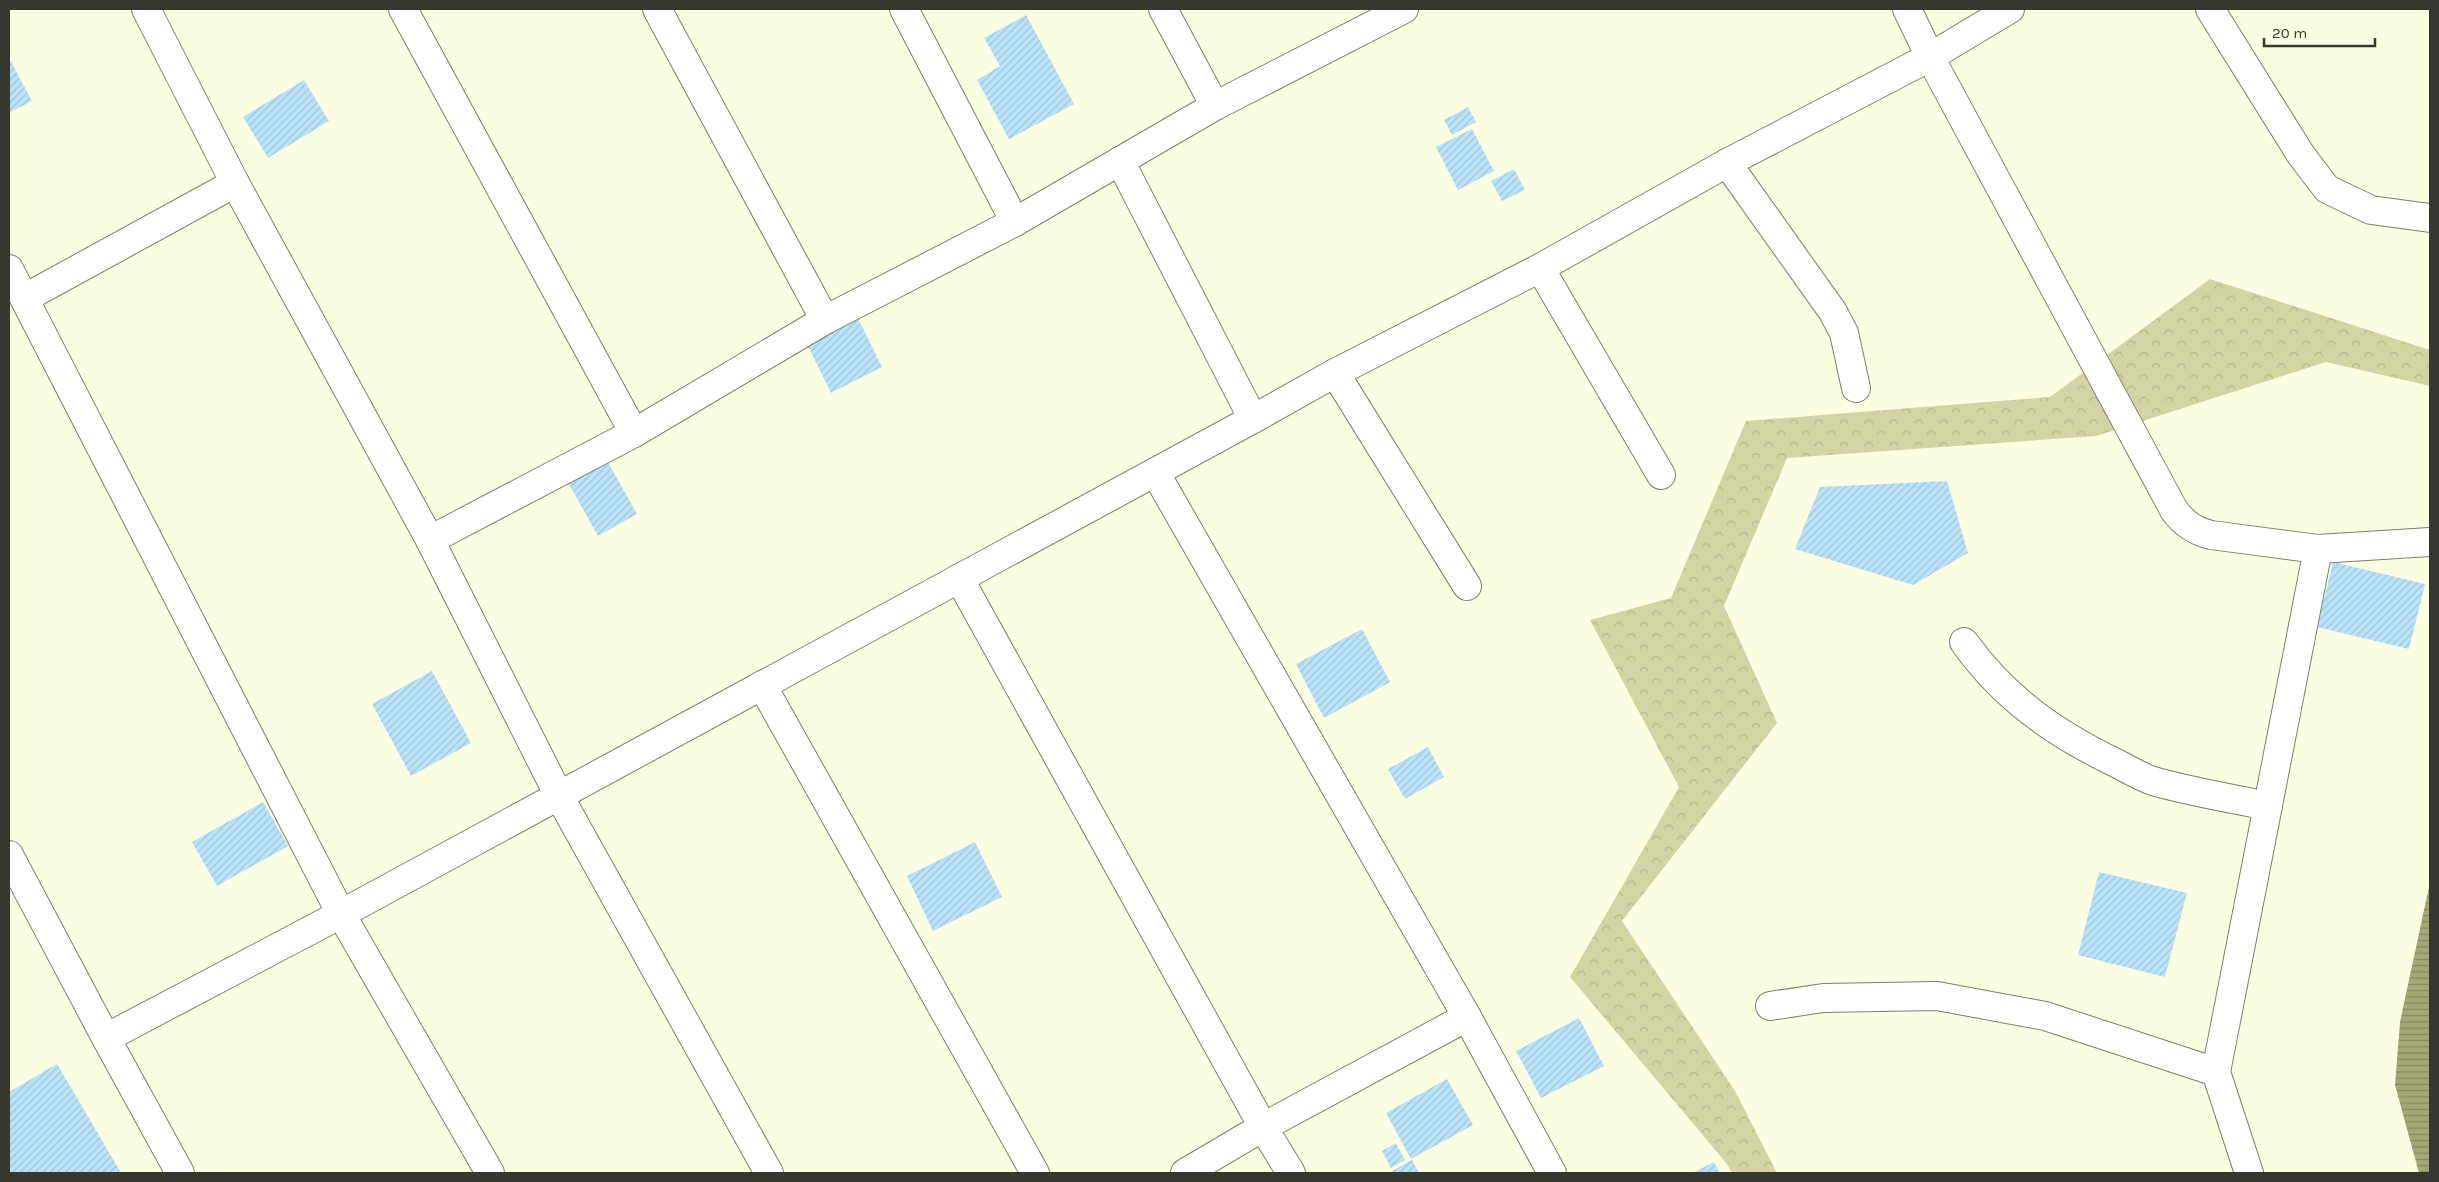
<svg xmlns="http://www.w3.org/2000/svg" width="2439" height="1182" viewBox="0 0 2439 1182" font-family="Karla,sans-serif">
  <style>
    .forest { fill: url(#forest-crowns) }
    .water { fill: url(#water-rules) }
    .building { fill: url(#building-hatch) }
    .lines { fill: none; stroke-linecap: round; stroke-linejoin: round }
    .minor-casing { stroke: #7d7e65; stroke-width: 30 }
    .minor { stroke: #fff; stroke-width: 28 }
  </style>
  <defs>
    <pattern id="forest-crowns" width="20" height="18" patternUnits="userSpaceOnUse" patternTransform="scale(1.25)"><rect width="20" height="18" fill="#d2d4a4"/><path d="M2 6a3 3 0 1 1 6 0M12 15a3 3 0 1 1 6 0" fill="none" stroke="#b5b78e"/></pattern>
    <pattern id="water-rules" width="6" height="5" patternUnits="userSpaceOnUse" patternTransform="scale(1.25)"><rect width="6" height="5" fill="#a5a777"/><path d="M0 2.5h6" fill="none" stroke="#878962"/></pattern>
    <pattern id="building-hatch" width="6" height="6" patternUnits="userSpaceOnUse" patternTransform="scale(1.25)"><rect width="6" height="6" fill="#bae3fa"/><path d="M-1 1l2-2M0 6l6-6M5 7l2-2" fill="none" stroke="#a0c4d7"/></pattern>
  </defs>
  <rect width="100%" height="100%" fill="#fcfee2"/>
  <!-- forest -->
  <polygon class="forest" points="2210,279 2430,350 2430,386 2326,362 2096,436 1787,458 1724,606 1777,723 1622,921 1735,1091 1777,1173 1732,1173 1727,1164 1570,977 1679,787 1590,620 1671,598 1746,421 2050,397"/>
  <!-- water -->
  <polygon class="water" points="2430,882 2430,1173 2419,1173 2395,1085 2400,1022"/>
  <!-- building -->
  <g class="building">
    <polygon points="1026,15 1074,104 1009,139 977,80 1000,66 984,38"/>
    <polygon points="9,58 32,101 9,113"/>
    <polygon points="304,80 329,121 268,158 243,117"/>
    <polygon points="1468,107 1476,122 1452,135 1444,120"/>
    <polygon points="1472,129 1494,171 1458,190 1436,147"/>
    <polygon points="1514,169 1525,190 1502,201 1491,181"/>
    <polygon points="855,312 882,367 831,393 804,338"/>
    <polygon points="604,455 637,514 598,536 565,477"/>
    <polygon points="1947,481 1968,553 1913,585 1795,549 1820,487"/>
    <polygon points="2333,562 2425,584 2409,649 2317,627"/>
    <polygon points="1362,629 1390,682 1324,718 1296,664"/>
    <polygon points="432,671 471,743 411,776 372,704"/>
    <polygon points="1428,747 1444,777 1405,799 1388,769"/>
    <polygon points="263,802 288,846 217,886 192,842"/>
    <polygon points="975,842 1002,897 933,931 907,876"/>
    <polygon points="2099,872 2187,893 2165,977 2078,955"/>
    <polygon points="1579,1018 1604,1066 1541,1098 1516,1051"/>
    <polygon points="57,1064 120,1171 116,1173 9,1173 9,1092"/>
    <polygon points="1447,1079 1473,1125 1411,1159 1386,1113"/>
    <polygon points="1396,1143 1405,1160 1391,1168 1382,1151"/>
    <polygon points="1412,1160 1419,1173 1394,1173 1392,1171"/>
    <polygon points="1714,1162 1720,1173 1692,1173"/>
  </g>
  <g class="lines">
    <defs>
      <g id="minor">
        <polyline points="146,9 235,183 430,540 558,794 769,1173"/>
        <polyline points="403,9 634,433"/>
        <polyline points="657,9 825,320"/>
        <polyline points="904,9 1015,222"/>
        <polyline points="1163,9 1215,106"/>
        <path d="M1907 9 1930 57 2174 510C2184 524 2195 531 2211 535L2318 549 2430 542"/>
        <polyline points="2210,9 2301,155 2327,189 2371,210 2430,218"/>
        <polyline points="1120,161 1253,419"/>
        <polyline points="1727,163 1833,312 1844,333 1856,388"/>
        <polyline points="1540,268 1661,475"/>
        <polyline points="9,269 341,914 490,1173"/>
        <polyline points="25,298 235,183"/>
        <polyline points="1335,373 1467,586"/>
        <polyline points="1155,472 1467,1017 1552,1173"/>
        <polyline points="430,540 634,433 825,320 1015,222 1215,106 1404,9"/>
        <polyline points="959,578 1263,1127 1291,1173"/>
        <path d="M1964 642C2004 698 2054 733 2116 763 2128 769 2141 777 2153 781 2191 792 2230 798 2268 806"/>
        <polyline points="762,685 1035,1173"/>
        <polyline points="9,855 106,1038 180,1173"/>
        <polyline points="1770,1006 1823,998 1937,996 2045,1016 2216,1072"/>
        <polyline points="106,1038 341,914 1253,419 1335,373 1540,268 1727,163 1930,57 2010,9"/>
        <polyline points="1185,1173 1263,1127 1467,1017"/>
        <polyline points="2249,1173 2216,1072 2318,549"/>
      </g>
    </defs>
    <!-- minor casing -->
    <use href="#minor" class="minor-casing"/>
    <!-- minor -->
    <use href="#minor" class="minor"/>
  </g>
  <!-- border -->
  <rect width="2439" height="1182" fill="none" stroke="#37382d" stroke-width="20"/>
  <!-- scale -->
  <path d="M2264 38v8h111v-8" fill="none" stroke="#37382d" stroke-width="2.5"/>
  <text x="2272" y="38" font-size="15" fill="#37382d" stroke="#fcfee2" stroke-width="4" paint-order="stroke">20 m</text>
</svg>
